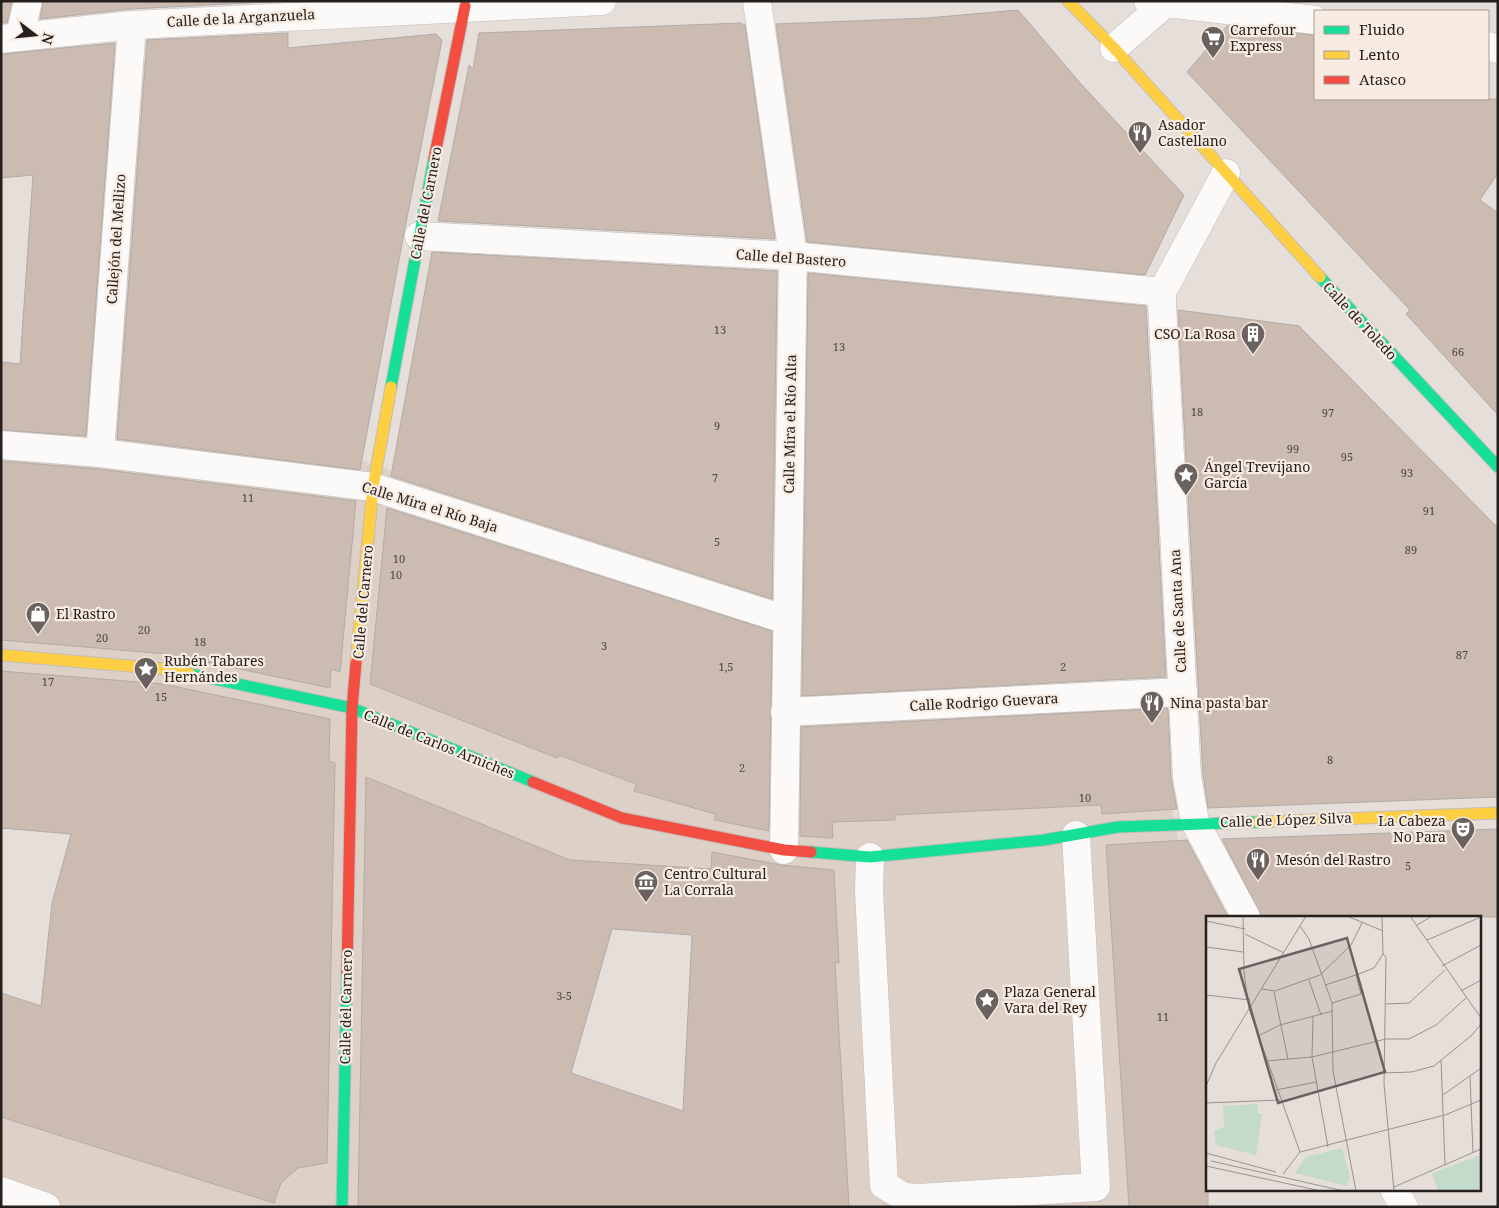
<svg xmlns="http://www.w3.org/2000/svg" width="1499" height="1208" viewBox="0 0 1499 1208" font-family="'Noto Serif',serif">
  <style>
    .built { fill: #ddd0c6; fill-rule: evenodd }
    .building { fill: #cbbbb0; stroke: #b1aba8; fill-rule: evenodd }
    .lines { fill: none; stroke-linecap: round; stroke-linejoin: round }
    .street-casing { stroke: #c3bdba; stroke-width: 29 }
    .fast-casing { stroke: #c3bdba; stroke-width: 13 }
    .slow-casing { stroke: #c3bdba; stroke-width: 13 }
    .jam-casing { stroke: #c3bdba; stroke-width: 13 }
    .street { stroke: #fbfaf9; stroke-width: 28 }
    .fast { stroke: #16e098; stroke-width: 11 }
    .slow { stroke: #ffcf43; stroke-width: 11 }
    .jam { stroke: #f24e42; stroke-width: 11 }
    .labels { text-anchor: middle; stroke-width: 4.5; stroke-linejoin: round; paint-order: stroke }
    .number-label { font-size: 11px; fill: #4e4742 }
    .street-label { font-size: 14px; fill: #25201d; stroke: #f8ebe1 }
    .poi-label { font-size: 14px; fill: #25201d; stroke: #f8ebe1; text-anchor: start }
    .inset-road { fill: none; stroke: #99928e; stroke-width: 1 }
    .view { fill: #69625f; fill-opacity: 0.15; stroke: #69625f; stroke-width: 2.5 }
    .inset-edge { fill: none; stroke: #25201d; stroke-width: 2.5 }
  </style>
  <rect width="100%" height="100%" fill="#e6ded9"/>
  <!-- built -->
  <path class="built" d="M107 60H150L123 435 126 439 361 461 460 492V489L530 510 640 547 639 552 773 595 775 524 770 522V459H773L778 273 812 274 802 695 1164 679 1165 709 1058 714V719L801 729 800 823 894 820 895 815 1171 802 1180 850 1108 853 1129 1207H849L835 962H839L835 878 570 860 377 781 369 966 363 965 358 1207H1V1117L274 1203 282 1182 298 1168 314 1165 328 825 330 726 105 687 1 678V628L169 645 328 675 333 669 356 508 1 472V427L82 434ZM396 518 752 633 769 654 765 821 715 814 634 791 636 784 559 755 557 758 372 685Z"/>
  <!-- building -->
  <g class="building">
    <polygon points="1,1 12,1 7,23 1,23"/>
    <polygon points="43,1 286,1 131,9 40,19"/>
    <polygon points="1018,10 1081,84 1184,195 1145,275 807,242 776,24 927,18"/>
    <polygon points="740,23 745,25 775,239 438,221 469,65 473,69 479,33"/>
    <polygon points="1227,26 1315,35 1315,99 1498,99 1498,173 1480,200 1498,213 1498,415 1406,314 1410,310 1187,72"/>
    <polygon points="288,33 288,48 436,34 442,40 404,233 360,470 117,439 147,40"/>
    <polygon points="115,43 86,436 1,430 1,362 20,364 33,175 1,178 1,54"/>
    <polygon points="432,252 777,271 772,599 391,476"/>
    <polygon points="808,273 1146,306 1166,677 802,696"/>
    <polygon points="1178,310 1299,326 1498,528 1498,797 1208,808 1203,775"/>
    <polygon points="1,461 98,469 356,501 340,672 331,669 330,688 168,654 1,640"/>
    <polygon points="387,508 772,631 769,831 715,820 715,814 634,791 636,784 559,755 557,758 370,684"/>
    <polygon points="1,671 163,684 330,719 329,761 335,763 327,1163 298,1168 281,1183 274,1203 1,1117 1,993 41,1006 52,903 71,834 1,828"/>
    <polygon points="1168,708 1171,778 1177,809 1102,814 1101,805 895,815 895,820 832,822 833,838 800,836 801,727"/>
    <path d="M366 777 570 860 711 869 712 852 781 865 834 870 839 963 835 962 849 1207H358ZM612 929 692 935 683 1111 571 1073Z"/>
    <polygon points="1498,829 1498,917 1262,917 1222,839"/>
    <polygon points="1187,840 1228,917 1208,917 1208,1207 1129,1207 1106,845"/>
  </g>
  <g class="lines">
    <defs>
      <g id="street">
        <polyline points="757,1 793,256 784,850"/>
        <polyline points="1148,1 1315,20"/>
        <polyline points="20,36 28,1"/>
        <polyline points="1,39 132,25 602,1"/>
        <polyline points="1488,46 1498,49"/>
        <polyline points="1114,48 1168,1"/>
        <polyline points="1226,173 1162,292 1162,304 1187,777 1195,822 1246,917"/>
        <polyline points="419,236 793,256 1162,292"/>
        <polyline points="1,445 100,453 373,487 787,620"/>
        <polyline points="100,453 132,25"/>
        <polyline points="785,712 1183,692"/>
        <polyline points="870,857 869,891 884,1185 904,1197 918,1198 1096,1187 1076,835"/>
        <polyline points="1394,1189 1404,1207"/>
        <polyline points="1,1191 46,1207"/>
      </g>
      <g id="fast">
        <polyline points="1320,277 1498,467"/>
        <polyline points="391,387 434,159"/>
        <polyline points="190,674 352,708 533,782"/>
        <polyline points="811,852 870,857 1044,840 1118,827 1258,822"/>
        <polyline points="342,1207 347,973"/>
      </g>
      <g id="slow">
        <polyline points="1068,1 1114,48 1320,277"/>
        <polyline points="1,655 165,669 190,674"/>
        <polyline points="356,663 373,487 391,387"/>
        <polyline points="1258,822 1498,813"/>
      </g>
      <g id="jam">
        <polyline points="434,159 465,6"/>
        <polyline points="533,782 622,818 784,850 811,852"/>
        <polyline points="347,973 352,708 356,663"/>
      </g>
    </defs>
    <!-- street casing -->
    <use href="#street" class="street-casing"/>
    <!-- fast casing -->
    <use href="#fast" class="fast-casing"/>
    <!-- slow casing -->
    <use href="#slow" class="slow-casing"/>
    <!-- jam casing -->
    <use href="#jam" class="jam-casing"/>
    <!-- street -->
    <use href="#street" class="street"/>
    <!-- fast -->
    <use href="#fast" class="fast"/>
    <!-- slow -->
    <use href="#slow" class="slow"/>
    <!-- jam -->
    <use href="#jam" class="jam"/>
  </g>
  <!-- icons -->
  <defs>
    <symbol id="supermarket-pin" viewBox="-11 -11 22 30"><path d="M0 17L-7.5 6A9.5 9.5 0 1 1 7.5 6Z" fill="#69625f" stroke="#f8ebe1"/><path d="M-6-5.5h2.5l.6 2H6L4.5 2H-2.5L-4.4-4H-6ZM-1.5 3.2a1.3 1.3 0 1 0 .1 0ZM3 3.2a1.3 1.3 0 1 0 .1 0Z" fill="#fff"/></symbol>
    <symbol id="restaurant-pin" viewBox="-11 -11 22 30"><path d="M0 17L-7.5 6A9.5 9.5 0 1 1 7.5 6Z" fill="#69625f" stroke="#f8ebe1"/><path d="M-5-6h1v4h1v-4h1v4h1v-4h1v5L-1.5 .5V6h-2V.5L-5-1ZM5-6V6H3V1.5H1.5Q1.5-4 5-6Z" fill="#fff"/></symbol>
    <symbol id="building-pin" viewBox="-11 -11 22 30"><path d="M0 17L-7.5 6A9.5 9.5 0 1 1 7.5 6Z" fill="#69625f" stroke="#f8ebe1"/><path d="M-4-6H4V6H1V3H-1V6H-4ZM-2.5-4.3h1.7v1.8h-1.7ZM.8-4.3h1.7v1.8H.8ZM-2.5-1h1.7V.8h-1.7ZM.8-1h1.7V.8H.8Z" fill="#fff"/></symbol>
    <symbol id="sight-pin" viewBox="-11 -11 22 30"><path d="M0 17L-7.5 6A9.5 9.5 0 1 1 7.5 6Z" fill="#69625f" stroke="#f8ebe1"/><path d="M0-6L1.8-2.2L6-1.7L2.9 1.2L3.7 5.4L0 3.3L-3.7 5.4L-2.9 1.2L-6-1.7L-1.8-2.2Z" fill="#fff"/></symbol>
    <symbol id="shop-pin" viewBox="-11 -11 22 30"><path d="M0 17L-7.5 6A9.5 9.5 0 1 1 7.5 6Z" fill="#69625f" stroke="#f8ebe1"/><path d="M-5-2.5h2.3a2.7 3.5 0 0 1 5.4 0H5L5.5 6h-11ZM-1.5-2.5h3a1.5 2.3 0 0 0-3 0Z" fill="#fff"/></symbol>
    <symbol id="theatre-pin" viewBox="-11 -11 22 30"><path d="M0 17L-7.5 6A9.5 9.5 0 1 1 7.5 6Z" fill="#69625f" stroke="#f8ebe1"/><path d="M-5-5.5Q0-4 5-5.5V0Q5 5 0 6Q-5 5-5 0ZM-3.3-2.5H-1v1.5H-3.3ZM1-2.5H3.3v1.5H1ZM-2.8 1Q0 5.5 2.8 1Z" fill="#fff"/></symbol>
    <symbol id="museum-pin" viewBox="-11 -11 22 30"><path d="M0 17L-7.5 6A9.5 9.5 0 1 1 7.5 6Z" fill="#69625f" stroke="#f8ebe1"/><path d="M0-6L6-3V-2H-6V-3ZM-5-1h2V3h-2ZM-1-1h2V3h-2ZM3-1h2V3H3ZM-6 4H6V6H-6Z" fill="#fff"/></symbol>
  </defs>
  <g fill-rule="evenodd">
    <use href="#supermarket-pin" x="1199" y="24" width="28" height="38"/>
    <use href="#restaurant-pin" x="1126" y="119" width="28" height="38"/>
    <use href="#building-pin" x="1239" y="320" width="28" height="38"/>
    <use href="#sight-pin" x="1172" y="461" width="28" height="38"/>
    <use href="#shop-pin" x="24" y="600" width="28" height="38"/>
    <use href="#sight-pin" x="132" y="655" width="28" height="38"/>
    <use href="#restaurant-pin" x="1138" y="689" width="28" height="38"/>
    <use href="#theatre-pin" x="1449" y="815" width="28" height="38"/>
    <use href="#restaurant-pin" x="1244" y="846" width="28" height="38"/>
    <use href="#museum-pin" x="632" y="868" width="28" height="38"/>
    <use href="#sight-pin" x="973" y="986" width="28" height="38"/>
  </g>
  <g class="labels">
    <!-- number labels -->
    <g class="number-label">
      <text x="720" y="334">13</text>
      <text x="839" y="351">13</text>
      <text x="1458" y="356">66</text>
      <text x="1197" y="416">18</text>
      <text x="1328" y="417">97</text>
      <text x="717" y="430">9</text>
      <text x="1293" y="453">99</text>
      <text x="1347" y="461">95</text>
      <text x="1407" y="477">93</text>
      <text x="715" y="482">7</text>
      <text x="248" y="502">11</text>
      <text x="1429" y="515">91</text>
      <text x="717" y="546">5</text>
      <text x="1411" y="554">89</text>
      <text x="399" y="563">10</text>
      <text x="396" y="579">10</text>
      <text x="144" y="634">20</text>
      <text x="102" y="642">20</text>
      <text x="200" y="646">18</text>
      <text x="604" y="650">3</text>
      <text x="1462" y="659">87</text>
      <text x="726" y="671">1,5</text>
      <text x="1063" y="671">2</text>
      <text x="48" y="686">17</text>
      <text x="161" y="701">15</text>
      <text x="1330" y="764">8</text>
      <text x="742" y="772">2</text>
      <text x="1085" y="802">10</text>
      <text x="1408" y="870">5</text>
      <text x="564" y="1000">3-5</text>
      <text x="1163" y="1021">11</text>
    </g>
    <!-- street labels -->
    <g class="street-label">
      <text transform="translate(241 18) rotate(-3)" y="5">Calle de la Arganzuela</text>
      <text transform="translate(426 203) rotate(-79)" y="5">Calle del Carnero</text>
      <text transform="translate(116 239) rotate(-86)" y="5">Callejón del Mellizo</text>
      <text transform="translate(791 258) rotate(4)" y="5">Calle del Bastero</text>
      <text transform="translate(1360 321) rotate(47)" y="5">Calle de Toledo</text>
      <text transform="translate(790 424) rotate(-89)" y="5">Calle Mira el Río Alta</text>
      <text transform="translate(430 507) rotate(17)" y="5">Calle Mira el Río Baja</text>
      <text transform="translate(363 602) rotate(-85)" y="5">Calle del Carnero</text>
      <text transform="translate(1178 611) rotate(-93)" y="5">Calle de Santa Ana</text>
      <text transform="translate(984 702) rotate(-3)" y="5">Calle Rodrigo Guevara</text>
      <text transform="translate(439 744) rotate(22)" y="5">Calle de Carlos Arniches</text>
      <text transform="translate(1286 820) rotate(-2)" y="5">Calle de López Silva</text>
      <text transform="translate(346 1007) rotate(-89)" y="5">Calle del Carnero</text>
    </g>
    <!-- poi labels -->
    <g class="poi-label">
      <text x="1230" y="35">Carrefour<tspan x="1230" dy="16">Express</tspan></text>
      <text x="1158" y="130">Asador<tspan x="1158" dy="16">Castellano</tspan></text>
      <text x="1236" y="339" text-anchor="end">CSO La Rosa</text>
      <text x="1204" y="472">Ángel Trevijano<tspan x="1204" dy="16">García</tspan></text>
      <text x="56" y="619">El Rastro</text>
      <text x="164" y="666">Rubén Tabares<tspan x="164" dy="16">Hernándes</tspan></text>
      <text x="1170" y="708">Nina pasta bar</text>
      <text x="1446" y="826" text-anchor="end">La Cabeza<tspan x="1446" dy="16">No Para</tspan></text>
      <text x="1276" y="865">Mesón del Rastro</text>
      <text x="664" y="879">Centro Cultural<tspan x="664" dy="16">La Corrala</tspan></text>
      <text x="1004" y="997">Plaza General<tspan x="1004" dy="16">Vara del Rey</tspan></text>
    </g>
  </g>
  <!-- overview -->
  <g transform="translate(1206 916)">
    <rect width="275" height="275" fill="#e6ded9"/>
    <path d="M52 188 51 197 56 198 50 239 10 229 8 215 18 211 17 190ZM136 232 144 261 141 270 89 257 100 241ZM275 239V275H232L226 257Z" fill="#c4dacb"/>
    <path class="inset-road" d="M37 0 38 56 43 93 94 236M141 0 177 15M176 0 177 38 180 41 178 168 188 275M204 0 275 102M0 5 39 13M211 9 226 0M94 10 103 23 126 87 127 155 150 275M39 18 78 37M221 24 275 1M0 31 37 36M236 50 275 29M150 59 168 52 177 38M103 64 115 99M119 69 150 59 155 78 126 87M56 73 69 75 114 59 145 29 156 7M255 75 275 64M68 76 82 143M0 79 44 84M180 88 203 87 239 54M107 101 106 141 122 231M52 120 74 109 127 95M235 144 239 248M60 145 106 141 180 123H203L230 109 260 82M178 157 205 156 228 150 266 119 275 108M264 160 267 237M0 170 10 147 100 0M70 174 110 166M237 179 275 152M0 187 74 184M94 236 239 199 275 184M0 237 70 256M5 245 138 275M0 250 115 275M77 258 94 236M188 271 275 233"/>
    <path class="view" d="M141 22 179 156 72 187 33 53Z"/>
    <rect width="275" height="275" class="inset-edge"/>
  </g>
  <!-- border -->
  <rect width="1499" height="1208" fill="none" stroke="#25201d" stroke-width="5"/>
  <!-- legend -->
  <rect x="1314" y="10" width="175" height="90" fill="#f8ebe1" stroke="#a49a93"/>
  <rect x="1324" y="26" width="25" height="8" fill="#16e098" stroke="#a49a93"/>
  <text x="1359" y="35" font-size="15" fill="#25201d">Fluido</text>
  <rect x="1324" y="51" width="25" height="8" fill="#ffcf43" stroke="#a49a93"/>
  <text x="1359" y="60" font-size="15" fill="#25201d">Lento</text>
  <rect x="1324" y="76" width="25" height="8" fill="#f24e42" stroke="#a49a93"/>
  <text x="1359" y="85" font-size="15" fill="#25201d">Atasco</text>
  <!-- north arrow -->
  <g transform="translate(35 35) rotate(106)" stroke="#f8ebe1" stroke-width="4" paint-order="stroke">
  <path d="M0-4L9 19L0 12L-9 19Z" fill="#25201d"/>
  <text y="-8" font-size="14" font-weight="bold" text-anchor="middle" fill="#25201d">N</text>
  </g>
</svg>
